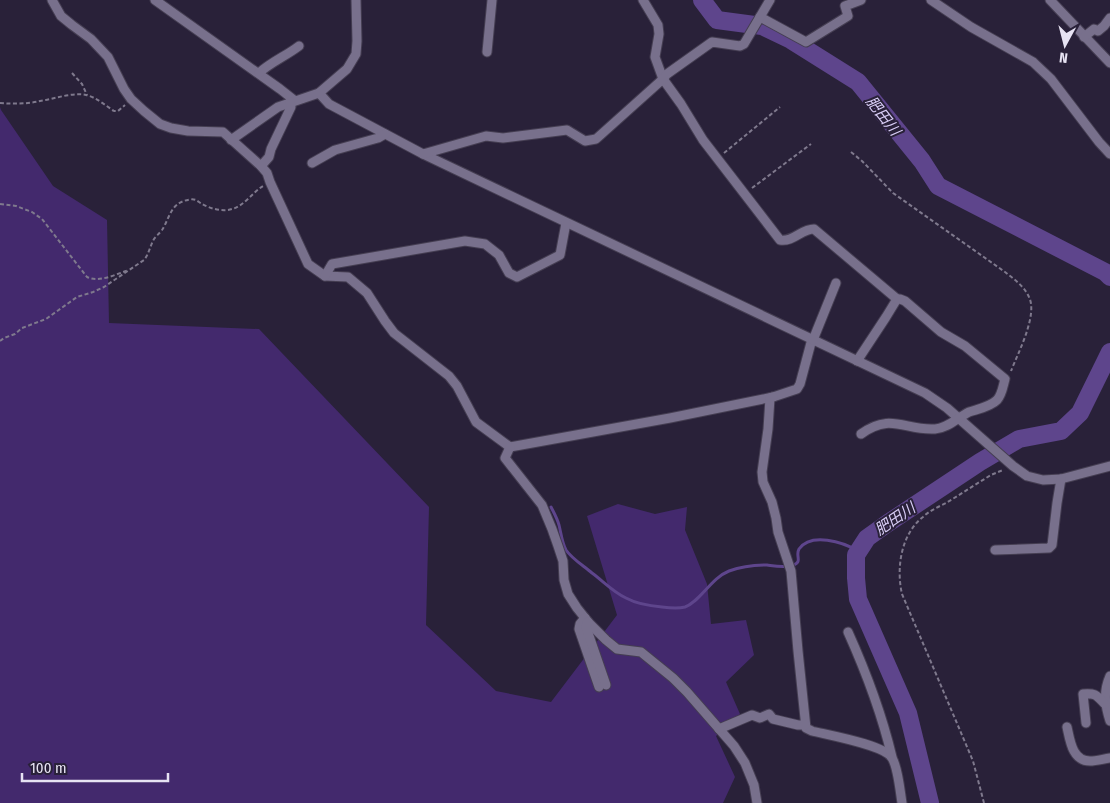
<svg xmlns="http://www.w3.org/2000/svg" width="1110" height="803" viewBox="0 0 1110 803" font-family="'Fira Sans Condensed','Noto Sans JP',sans-serif">
  <style>
    .green { fill: #43296d }
    .lines { fill: none; stroke-linecap: round; stroke-linejoin: round }
    .stream { stroke: #5e458c; stroke-width: 3 }
    .river { stroke: #5e458c; stroke-width: 18 }
    .minor-casing { stroke: #453e52; stroke-width: 11 }
    .path { stroke: #7f798d; stroke-width: 2; stroke-dasharray: 4 2.5; stroke-linecap: butt }
    .minor { stroke: #78708c; stroke-width: 9 }
    .labels { text-anchor: middle; stroke-width: 4; stroke-linejoin: round; paint-order: stroke }
    .water-label { font-size: 15px; font-style: italic; fill: #d9cef7; stroke: #292139 }
  </style>
  <rect width="100%" height="100%" fill="#292139"/>
  <!-- green -->
  <polygon class="green" points="0,107 1,110 53,186 107,220 109,323 259,329 429,507 426,625 496,691 551,702 617,615 587,516 618,504 655,514 687,507 685,530 707,584 711,624 746,620 754,655 726,682 740,714 716,736 735,777 723,803 0,803"/>
  <g class="lines">
    <!-- stream -->
    <path class="stream" d="M551 507C554 513 557 518 559 525 561 533 562 543 566 550 572 559 584 566 592 573 603 581 613 592 626 598 637 604 650 606 662 607 669 608 678 609 685 607 700 602 711 578 729 571 740 567 755 565 767 565 775 566 785 568 793 565 803 562 795 556 799 549 811 532 843 542 858 551"/>
    <!-- river -->
    <g class="river">
      <polyline points="702,0 717,20 762,26 791,40 858,82 922,161 938,186 1105,272 1110,277"/>
      <polyline points="930,803 908,713 858,599 856,578 856,555 867,538 888,523 980,462 1019,439 1061,431 1080,413 1110,352"/>
    </g>
    <defs>
      <g id="minor">
        <polyline points="52,0 61,16 72,25 91,39 108,57 124,89 131,99 144,111 160,124 171,128 188,131 223,132 261,166 267,173 270,182 308,264 325,276 348,277 367,293 385,321 394,333 449,376 457,386 476,422 510,447 670,418 773,397 797,389 800,384 812,339"/>
        <polyline points="155,0 280,89 294,100"/>
        <path d="M643 0 658 25 659 34 655 57 663 79 681 104 703 140 780 240C794 242 801 229 814 229L897 299 886 317 857 361"/>
        <polyline points="931,0 971,27 1033,62 1051,79 1099,142 1110,154"/>
        <polyline points="1050,0 1110,63"/>
        <polyline points="760,17 806,42 848,16 845,6 861,0"/>
        <polyline points="1084,37 1094,29 1098,31 1104,26 1110,18"/>
        <polyline points="487,52 492,0"/>
        <path d="M259 73C271 62 286 56 299 46"/>
        <polyline points="319,93 329,104 423,154 925,393 947,408 1013,466 1027,476 1043,480 1061,479 1110,466"/>
        <polyline points="231,140 278,107 319,93 347,69 356,54 357,41 356,0"/>
        <polyline points="423,154 486,136 503,138 567,130 585,141 596,139 663,79 667,74 712,42 740,46 744,44 770,0"/>
        <polyline points="312,163 335,150 378,138 385,134"/>
        <polyline points="261,166 269,157 271,149 291,107 290,102"/>
        <polyline points="325,276 332,264 465,241 485,244 499,255 509,273 517,277 560,255 566,223"/>
        <polyline points="813,340 836,283"/>
        <path d="M773 397 770 398 768 429 762 472 763 482 772 502 776 518 778 532 791 571 798 651 806 728 812 731C828 735 885 745 892 758 898 767 900 791 902 803"/>
        <path d="M861 434C891 412 905 431 935 429 948 428 957 418 969 412 978 409 990 407 997 400 1002 395 1003 386 1005 379L965 346 941 332 905 301 900 299H897"/>
        <polyline points="510,447 505,458 542,505 552,529 558,546 563,561 564,580 568,594 577,608 589,623 606,640 617,649 641,652 673,678 687,692 734,746 745,763 754,785 757,803"/>
        <polyline points="995,550 1049,548 1052,545 1057,503 1061,479"/>
        <polyline points="585,618 580,624 579,629 599,687"/>
        <polyline points="588,622 587,623 586,627 606,685"/>
        <path d="M848 632C866 672 882 715 892 757"/>
        <path d="M1110 676C1103 692 1105 705 1110 721"/>
        <path d="M1086 723 1083 694C1096 693 1096 695 1105 704"/>
        <path d="M1067 727C1070 740 1072 761 1090 761 1096 761 1103 759 1110 758"/>
        <polyline points="719,729 752,715 760,718 769,714 773,719 798,725 805,725"/>
      </g>
    </defs>
    <!-- minor casing -->
    <use href="#minor" class="minor-casing"/>
    <!-- path -->
    <g class="path">
      <polyline points="72,73 82,84 87,95"/>
      <path d="M0 103C13 104 27 104 40 101 55 99 71 92 86 95 96 97 106 106 114 111H118L125 105"/>
      <path d="M851 152 862 161 893 193 1005 272C1014 279 1024 286 1029 297 1038 315 1018 353 1011 371"/>
      <polyline points="724,153 780,107"/>
      <polyline points="752,188 811,144"/>
      <path d="M0 204 16 206 32 212 42 219 87 277C100 283 116 274 129 270"/>
      <path d="M0 341 4 338 15 334 22 328 46 319 77 297 93 292 104 287 144 260C149 254 150 246 154 239 156 236 159 234 162 230 167 223 170 209 178 204 182 201 191 198 196 200 198 201 200 203 202 204 211 209 223 212 232 209 244 206 253 192 263 186"/>
      <path d="M984 803 973 761 902 594C896 568 901 534 923 517 929 511 938 507 946 503 961 494 976 484 991 475L1003 470"/>
    </g>
    <!-- minor -->
    <use href="#minor" class="minor"/>
  </g>
  <g class="labels">
    <!-- water labels -->
    <g class="water-label">
      <text transform="translate(883 116) rotate(52)" y="5">肥田川</text>
      <text transform="translate(895 519) rotate(-34)" y="5">肥田川</text>
    </g>
  </g>
  <!-- north arrow -->
  <g transform="translate(1065 45) rotate(187)" stroke="#292139" stroke-width="4" paint-order="stroke">
  <path d="M0-4L9 19L0 12L-9 19Z" fill="#e7e3f3"/>
  <text y="-8" font-size="14" font-weight="bold" text-anchor="middle" fill="#e7e3f3">N</text>
  </g>
  <!-- scale -->
  <path d="M22 773v8h146v-8" fill="none" stroke="#e7e3f3" stroke-width="2.5"/>
  <text x="30" y="773" font-size="15" fill="#e7e3f3" stroke="#292139" stroke-width="4" paint-order="stroke">100 m</text>
</svg>
